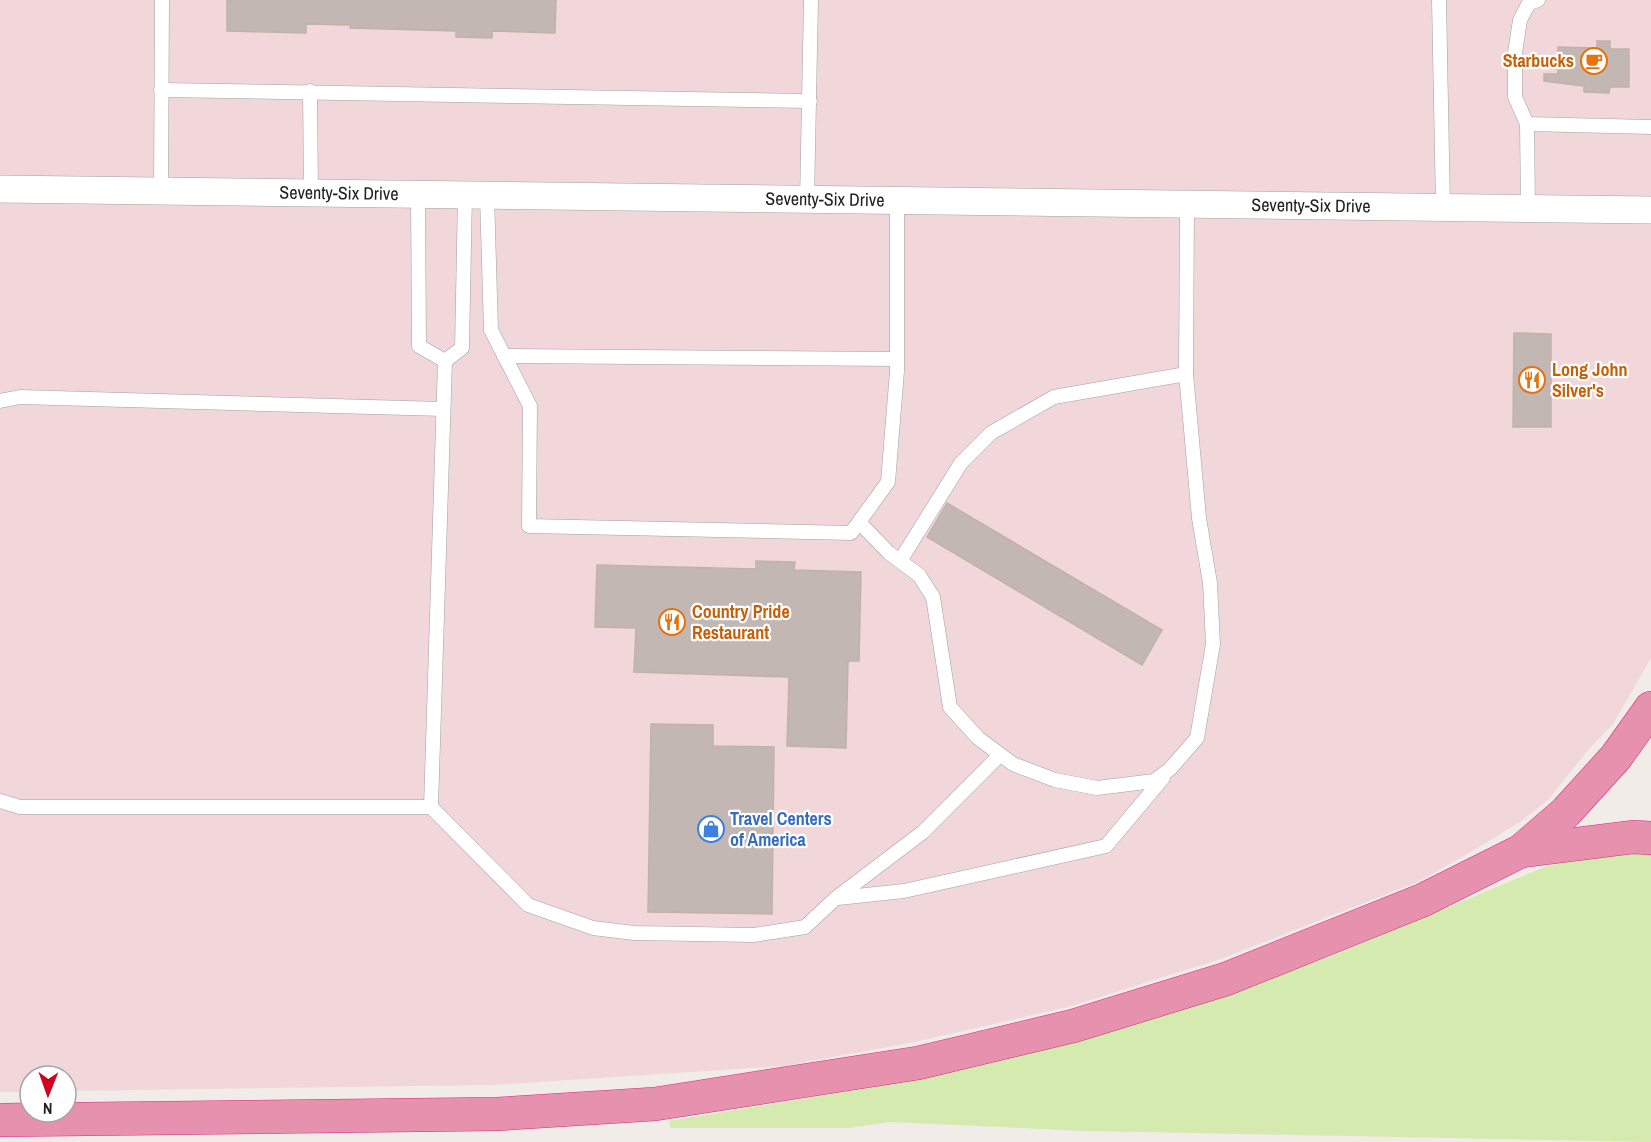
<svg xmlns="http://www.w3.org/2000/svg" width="1651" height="1142" viewBox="0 0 1651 1142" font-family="'Archivo Narrow',sans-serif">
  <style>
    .commercial { fill: #f1d7da }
    .grass { fill: #d5eaae }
    .building { fill: #c2b7b3; stroke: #c2b1aa; stroke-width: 1.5 }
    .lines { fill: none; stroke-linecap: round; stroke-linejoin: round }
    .lane-casing { stroke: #a1a1a1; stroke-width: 15 }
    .street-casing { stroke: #a1a1a1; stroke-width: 28 }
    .highway-casing { stroke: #d92a82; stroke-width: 34 }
    .lane { stroke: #fff; stroke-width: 14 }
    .street { stroke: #fff; stroke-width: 27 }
    .highway { stroke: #e691ae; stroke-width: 33 }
    .labels { text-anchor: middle; stroke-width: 4.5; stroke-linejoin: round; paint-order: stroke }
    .food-label { font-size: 18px; font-weight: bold; fill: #c56008; stroke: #fff; text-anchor: start }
    .street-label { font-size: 18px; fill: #202020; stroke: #fff }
    .shop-label { font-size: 18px; font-weight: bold; fill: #366cbe; stroke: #fff; text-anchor: start }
  </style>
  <rect width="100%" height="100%" fill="#f1ece7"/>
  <!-- commercial -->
  <polygon class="commercial" points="0,0 1651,0 1651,658 1613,724 1588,750 1548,800 1520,822 1469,853 1420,881 1221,959 1068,1007 915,1042 783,1066 493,1085 66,1091 66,1076 30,1076 30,1092 0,1092"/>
  <!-- grass -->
  <polygon class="grass" points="1651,852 1651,1142 1086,1131 891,1122 848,1128 671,1128 669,1121 905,1082 1124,1026 1329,957 1547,866 1598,855"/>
  <!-- building -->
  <g class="building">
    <polygon points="227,0 556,0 555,33 492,31 492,38 456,37 456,31 350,28 351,25 306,24 306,33 227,31"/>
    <polygon points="1597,41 1610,41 1610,49 1629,49 1629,87 1610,87 1609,93 1584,92 1584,86 1544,81 1544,74 1558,74 1558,47 1597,48"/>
    <polygon points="1514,333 1551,334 1551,427 1513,427"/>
    <polygon points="947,503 1162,630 1142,665 927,537"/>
    <polygon points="756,561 795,562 794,570 861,572 859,661 848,661 846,748 787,746 789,677 634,672 636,628 595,627 597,565 756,569"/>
    <polygon points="651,724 713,725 713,746 774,747 772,914 648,912"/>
  </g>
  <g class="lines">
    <defs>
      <g id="lane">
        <polyline points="1439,0 1443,207"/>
        <polyline points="161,90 810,101"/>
        <polyline points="310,91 311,193"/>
        <polyline points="1527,124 1651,127"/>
        <polyline points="161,191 162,0"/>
        <polyline points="418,194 419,346 445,361"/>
        <polyline points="487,195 491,330 530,406 529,526 851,533 888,482 897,371 897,200"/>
        <polyline points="807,201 811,0"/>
        <polyline points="1528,209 1527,124 1515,97 1515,53 1520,20 1529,3 1538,0"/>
        <polyline points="504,356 896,359"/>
        <polyline points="445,361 462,348 465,195"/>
        <polyline points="0,401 20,397 443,409"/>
        <polyline points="859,522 889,553 919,575 933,597 950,707 978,738 1013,764 1055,780 1097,788 1154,781 1170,769 1197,738 1213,644 1210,583 1199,518 1186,374 1187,204"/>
        <polyline points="900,561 961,463 991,433 1054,397 1186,374"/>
        <polyline points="0,801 20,807 431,807 445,361"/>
        <polyline points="431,807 528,905 593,928 634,933 754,935 805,927 836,898 923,832 1000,755"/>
        <polyline points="838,898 904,891 1106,846 1163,778"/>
      </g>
      <g id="street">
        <path id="s1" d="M0 189 1651 210"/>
      </g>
      <g id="highway">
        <polyline points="1521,851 1633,837 1651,838"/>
        <polyline points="0,1120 497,1114 655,1104 918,1063 1073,1026 1226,979 1423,900 1521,851 1566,812 1616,757 1651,708"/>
      </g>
    </defs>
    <!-- lane casing -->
    <use href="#lane" class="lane-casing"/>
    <!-- street casing -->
    <use href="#street" class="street-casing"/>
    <!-- highway casing -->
    <use href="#highway" class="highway-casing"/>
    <!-- lane -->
    <use href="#lane" class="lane"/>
    <!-- street -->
    <use href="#street" class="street"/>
    <!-- highway -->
    <use href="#highway" class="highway"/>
  </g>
  <!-- icons -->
  <defs>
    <symbol id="cafe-ring" viewBox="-11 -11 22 22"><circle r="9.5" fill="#fff" stroke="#e8710a" stroke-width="1.5"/><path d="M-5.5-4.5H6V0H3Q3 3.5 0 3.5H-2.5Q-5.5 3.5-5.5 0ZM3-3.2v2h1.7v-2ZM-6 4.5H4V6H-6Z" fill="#e8710a"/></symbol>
    <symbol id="restaurant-ring" viewBox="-11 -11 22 22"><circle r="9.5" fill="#fff" stroke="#e8710a" stroke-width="1.5"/><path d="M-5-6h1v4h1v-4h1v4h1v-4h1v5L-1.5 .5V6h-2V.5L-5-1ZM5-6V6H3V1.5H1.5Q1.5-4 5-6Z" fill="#e8710a"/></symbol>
    <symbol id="shop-ring" viewBox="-11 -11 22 22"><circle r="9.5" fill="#fff" stroke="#3f7fe0" stroke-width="1.5"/><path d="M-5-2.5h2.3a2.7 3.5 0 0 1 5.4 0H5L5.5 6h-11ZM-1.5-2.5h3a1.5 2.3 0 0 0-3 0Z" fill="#3f7fe0"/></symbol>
  </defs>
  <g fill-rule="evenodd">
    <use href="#cafe-ring" x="1579" y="46" width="30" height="30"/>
    <use href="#restaurant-ring" x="1517" y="365" width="30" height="30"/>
    <use href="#restaurant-ring" x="657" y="607" width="30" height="30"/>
    <use href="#shop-ring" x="696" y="814" width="30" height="30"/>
  </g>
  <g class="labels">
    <!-- food labels -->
    <g class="food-label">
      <text x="1574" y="67" text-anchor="end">Starbucks</text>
      <text x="1552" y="376">Long John<tspan x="1552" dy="21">Silver's</tspan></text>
      <text x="692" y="618">Country Pride<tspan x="692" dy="21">Restaurant</tspan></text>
    </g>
    <!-- street labels -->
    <g class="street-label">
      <text dy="6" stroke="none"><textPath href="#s1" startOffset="339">Seventy-Six Drive</textPath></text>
      <text dy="6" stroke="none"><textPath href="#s1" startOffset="825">Seventy-Six Drive</textPath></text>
      <text dy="6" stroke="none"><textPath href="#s1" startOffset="1311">Seventy-Six Drive</textPath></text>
    </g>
    <!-- shop labels -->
    <g class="shop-label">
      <text x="730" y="825">Travel Centers<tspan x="730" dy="21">of America</tspan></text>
    </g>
  </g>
  <!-- north arrow -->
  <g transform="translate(48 1094) rotate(181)"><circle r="28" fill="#ffffff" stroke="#a6a6a6" stroke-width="1.5"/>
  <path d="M0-4.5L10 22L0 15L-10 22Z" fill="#ce0323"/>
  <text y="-9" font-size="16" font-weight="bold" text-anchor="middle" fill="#202020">N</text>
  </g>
</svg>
